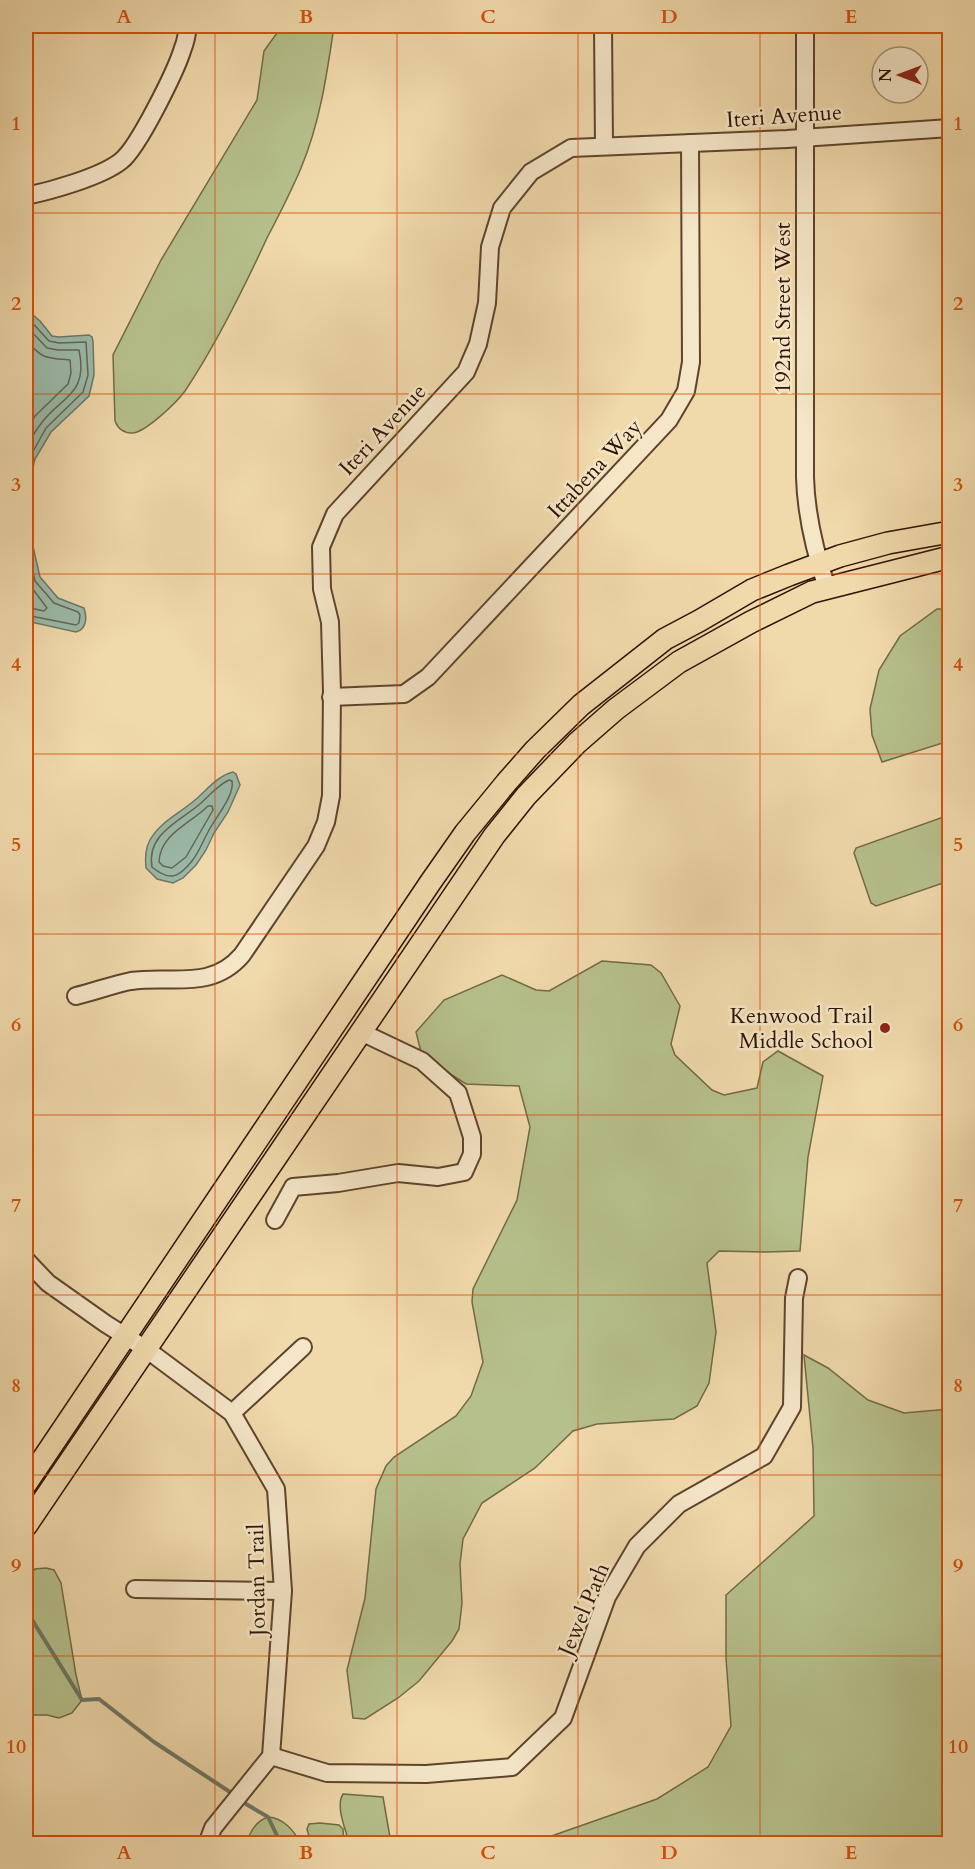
<svg xmlns="http://www.w3.org/2000/svg" width="975" height="1869" viewBox="0 0 975 1869" font-family="Cardo,serif">
  <style>
    .green { fill: #b6c08c; stroke: #726a46; stroke-width: 1.5 }
    .water { fill: #9abaa9; stroke: #6e7766; stroke-width: 1.5 }
    .lines { fill: none; stroke-linecap: round; stroke-linejoin: round }
    .shore { stroke: #646655; stroke-width: 1.5 }
    .stream { stroke: #6e7766; stroke-width: 4 }
    .minor-casing { stroke: #5e442c; stroke-width: 20 }
    .major-casing { stroke: #2d1301; stroke-width: 24 }
    .minor { stroke: #f5e6c8; stroke-width: 16 }
    .major { stroke: #f0d9ab; stroke-width: 21 }
    .grid { fill: none; stroke: #d5520b; stroke-width: 1.5; stroke-opacity: 0.55 }
    .poi-dot { fill: #8f2418; stroke: #f5e6c8; stroke-width: 2 }
    .labels { text-anchor: middle; stroke-width: 5; stroke-linejoin: round; paint-order: stroke }
    .street-label { font-size: 22px; fill: #2d1301; stroke: #f5e6c8 }
    .poi-label { font-size: 22px; fill: #2d1301; stroke: #f5e6c8; text-anchor: end }
    .neatline { fill: none; stroke: #d5520b; stroke-width: 2 }
    .grid-label { font-size: 20px; text-anchor: middle; font-weight: bold; fill: #d5520b }
  </style>
  <rect width="100%" height="100%" fill="#f0d9ab"/>
  <filter id="stains"><feTurbulence type="fractalNoise" baseFrequency=".00333" numOctaves="4"/><feColorMatrix values="0 0 0 0 .2 0 0 0 0 .09 0 0 0 0 .02 0 0 0 .5 -.17"/></filter>
  <radialGradient id="worn" r=".72"><stop offset=".6" stop-color="#630" stop-opacity="0"/><stop offset="1" stop-color="#630" stop-opacity=".3"/></radialGradient>
  <!-- green -->
  <g class="green">
    <path d="M282 26H334C327 74 320 123 301 168 291 192 279 215 267 238 243 290 217 343 185 391 177 402 145 433 132 433 124 433 118 429 115 421L113 355 161 260 257 100 264 51Z"/>
    <polygon points="937,609 949,609 949,741 882,762 872,735 870,709 879,670 900,636"/>
    <polygon points="949,815 949,881 876,906 871,903 854,853 856,848"/>
    <polygon points="602,961 651,965 661,973 680,1006 671,1044 675,1055 712,1090 724,1095 757,1088 763,1062 778,1051 823,1076 808,1157 800,1251 765,1252 719,1251 707,1263 716,1332 709,1383 697,1406 674,1419 597,1424 573,1431 535,1468 482,1503 463,1539 460,1564 462,1603 459,1629 452,1641 419,1681 398,1698 365,1719 353,1718 347,1670 365,1598 376,1489 386,1466 394,1457 456,1416 471,1396 483,1362 472,1302 473,1289 517,1200 530,1127 519,1086 466,1084 422,1056 416,1032 444,1000 502,975 536,990 549,991"/>
    <polygon points="804,1355 828,1368 868,1400 904,1413 949,1409 949,1843 536,1844 543,1839 657,1799 708,1767 731,1726 726,1658 726,1595 814,1516 813,1448"/>
    <polygon points="46,1568 54,1570 61,1583 76,1675 82,1700 72,1713 59,1718 47,1715 26,1715 26,1580 35,1569"/>
    <path d="M343 1794 383 1797 391 1843H349C346 1830 335 1806 343 1794Z"/>
    <path d="M268 1817C283 1818 294 1830 300 1843H251L249 1836C253 1827 259 1820 268 1817Z"/>
    <polygon points="320,1823 339,1825 343,1829 344,1843 311,1843 307,1829 309,1824"/>
  </g>
  <!-- water -->
  <g class="water">
    <path d="M26 309 40 321 52 336 59 337 89 335 92 337 93 341 94 375 89 396 51 432 35 459 27 492 31 538 40 577 58 598 84 608C87 617 87 629 76 632L26 621Z"/>
    <path d="M233 772 236 774 240 785 228 812 214 833 206 850 196 865 183 878 173 883 157 879 146 868C145 859 145 849 150 840 160 822 180 813 195 800 207 790 217 776 233 772Z"/>
  </g>
  <g class="lines">
    <!-- shore -->
    <g class="shore">
      <polyline points="26,316 49,341 59,343 86,342 88,375 83,392 46,428 30,457 26,473"/>
      <path d="M26 326 47 348 58 350H79C89 396 60 396 40 425 34 432 30 442 26 450"/>
      <path d="M26 339C41 359 46 358 70 360L71 373 68 384 35 416 26 431"/>
      <polyline points="26,541 35,581 54,603 78,612 80,615 79,623 76,625 26,615"/>
      <polyline points="26,575 29,584 47,608 44,611 26,607"/>
      <path d="M229 780 232 781C235 796 214 819 208 832 203 841 199 852 192 861 188 866 180 875 173 876 165 877 158 872 152 867 146 834 180 821 200 804 210 795 218 785 229 780Z"/>
      <path d="M208 806H212L213 810 186 857 172 868 163 866 159 862C160 834 190 824 208 806Z"/>
    </g>
    <!-- stream -->
    <g class="stream">
      <polyline points="26,1610 82,1700 99,1699 154,1742 233,1794"/>
      <polyline points="241,1801 268,1817 281,1844"/>
    </g>
    <defs>
      <g id="minor">
        <polyline points="603,26 604,146"/>
        <path d="M805 26V477C806 515 815 552 827 588"/>
        <path d="M26 196C50 191 101 177 121 161 138 148 176 71 183 48 186 41 187 33 188 26"/>
        <polyline points="331,697 404,694 428,677 669,420 686,391 691,362 690,143"/>
        <path d="M76 996C93 992 115 984 131 981 172 975 211 991 242 955L316 846 326 822 331 796 332 692 330 622 322 589 321 547 335 514 466 372 478 344 487 303 490 247 502 208 531 172 571 148 787 139 950 128"/>
        <polyline points="275,1220 293,1187 338,1183 398,1173 438,1177 464,1172 472,1154 472,1137 458,1093 422,1061 361,1032"/>
        <polyline points="26,1260 48,1283 106,1324 146,1349 232,1413 276,1489 283,1591 271,1756 213,1828 207,1844"/>
        <polyline points="232,1413 303,1347"/>
        <polyline points="135,1589 283,1591"/>
        <polyline points="271,1756 327,1773 426,1774 512,1767 563,1718 607,1597 637,1546 679,1504 764,1456 792,1407 794,1298 798,1278"/>
      </g>
      <g id="major">
        <polyline points="26,1484 430,883 465,833 506,783 535,750 581,705 665,639 699,621 752,590 789,575 840,556 888,543 950,532"/>
        <polyline points="26,1526 494,836 526,796 577,743 616,709 679,662 751,622 812,592 950,557"/>
      </g>
    </defs>
    <!-- minor casing -->
    <use href="#minor" class="minor-casing"/>
    <!-- major casing -->
    <use href="#major" class="major-casing"/>
    <!-- minor -->
    <use href="#minor" class="minor"/>
    <!-- major -->
    <use href="#major" class="major"/>
  </g>
  <!-- grid -->
  <path class="grid" d="M215 26V1844M397 26V1844M578 26V1844M760 26V1844M26 213H950M26 394H950M26 574H950M26 754H950M26 934H950M26 1115H950M26 1295H950M26 1475H950M26 1656H950"/>
  <!-- markers -->
  <circle class="poi-dot" cx="885" cy="1028" r="6"/>
  <g class="labels">
    <!-- street labels -->
    <g class="street-label">
      <text transform="translate(784 115) rotate(-4)" y="8">Iteri Avenue</text>
      <text transform="translate(782 308) rotate(-90)" y="8">192nd Street West</text>
      <text transform="translate(382 429) rotate(-47)" y="8">Iteri Avenue</text>
      <text transform="translate(594 468) rotate(-47)" y="8">Ittabena Way</text>
      <text transform="translate(256 1580) rotate(-91)" y="8">Jordan Trail</text>
      <text transform="translate(583 1609) rotate(-67)" y="8">Jewel Path</text>
    </g>
    <!-- poi labels -->
    <g class="poi-label">
      <text x="873" y="1023">Kenwood Trail<tspan x="873" dy="25">Middle School</tspan></text>
    </g>
  </g>
  <!-- margin -->
  <rect width="975" height="1869" fill="none" stroke="#f0d9ab" stroke-width="66"/>
  <!-- north arrow -->
  <g transform="translate(900 75) rotate(270)"><circle r="28" fill="#f5e6c8" stroke="#a59278" stroke-width="1.5"/>
  <path d="M0-4.5L10 22L0 15L-10 22Z" fill="#8f2418"/>
  <text y="-9" font-size="16" font-weight="bold" text-anchor="middle" fill="#2d1301">N</text>
  </g>
  <rect x="33" y="33" width="909" height="1803" class="neatline"/>
  <g class="grid-label">
    <text x="124" y="23">A</text>
    <text x="306" y="23">B</text>
    <text x="488" y="23">C</text>
    <text x="669" y="23">D</text>
    <text x="851" y="23">E</text>
    <text x="16" y="130">1</text>
    <text x="958" y="130">1</text>
    <text x="16" y="310">2</text>
    <text x="958" y="310">2</text>
    <text x="16" y="491">3</text>
    <text x="958" y="491">3</text>
    <text x="16" y="671">4</text>
    <text x="958" y="671">4</text>
    <text x="16" y="851">5</text>
    <text x="958" y="851">5</text>
    <text x="16" y="1031">6</text>
    <text x="958" y="1031">6</text>
    <text x="16" y="1212">7</text>
    <text x="958" y="1212">7</text>
    <text x="16" y="1392">8</text>
    <text x="958" y="1392">8</text>
    <text x="16" y="1572">9</text>
    <text x="958" y="1572">9</text>
    <text x="16" y="1753">10</text>
    <text x="958" y="1753">10</text>
    <text x="124" y="1859">A</text>
    <text x="306" y="1859">B</text>
    <text x="488" y="1859">C</text>
    <text x="669" y="1859">D</text>
    <text x="851" y="1859">E</text>
  </g>
  <rect width="100%" height="100%" filter="url(#stains)"/>
  <rect width="100%" height="100%" fill="url(#worn)"/>
</svg>
